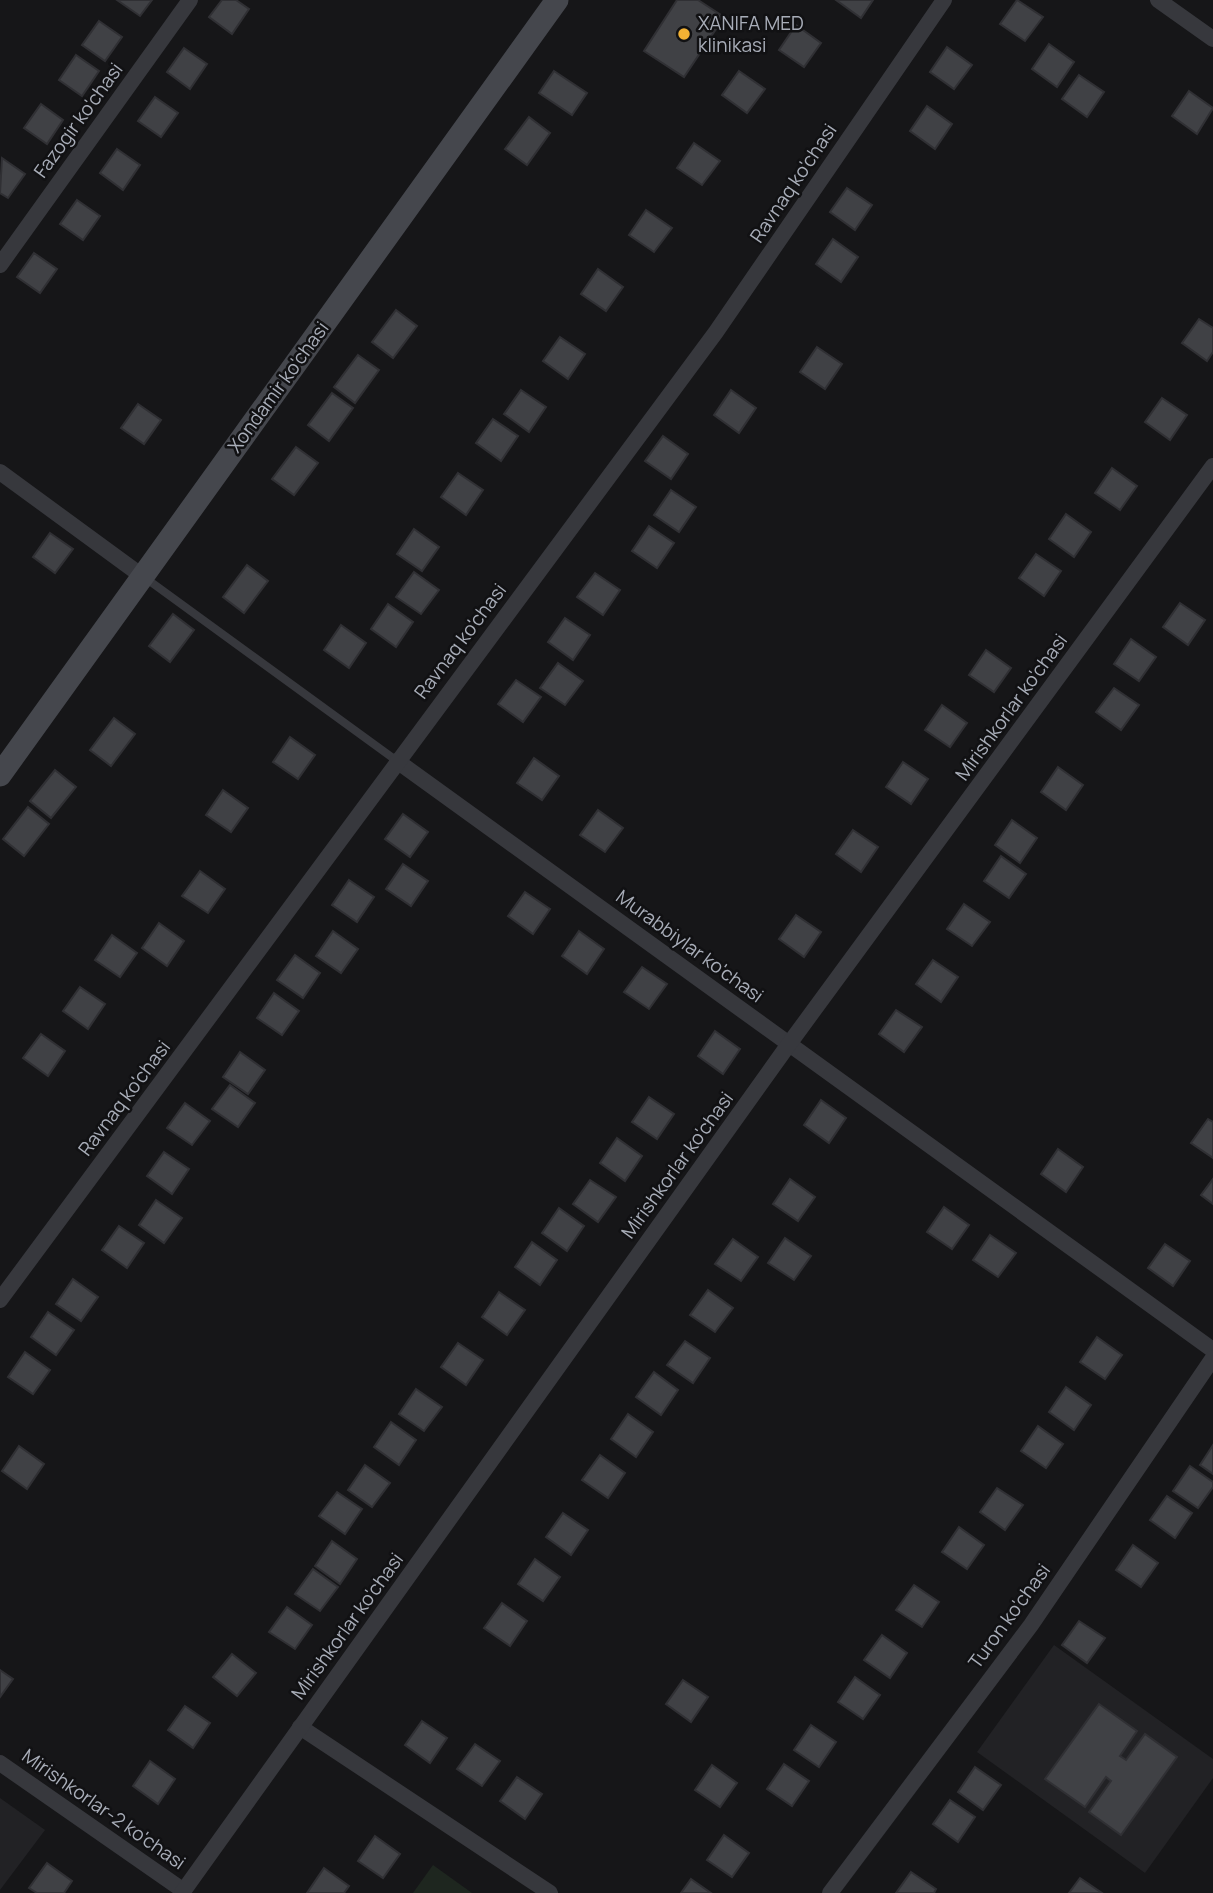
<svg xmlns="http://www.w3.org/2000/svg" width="1213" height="1893" viewBox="0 0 1213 1893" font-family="Manrope,sans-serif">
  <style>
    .built { fill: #222225 }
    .green { fill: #1e261f }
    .building { fill: #404145; stroke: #303034; stroke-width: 2 }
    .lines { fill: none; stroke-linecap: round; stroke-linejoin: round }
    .lane { stroke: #37383d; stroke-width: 8 }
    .street { stroke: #37383d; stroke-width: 16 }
    .secondary { stroke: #45474d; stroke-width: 23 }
    .poi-dot { fill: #f2b134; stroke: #111113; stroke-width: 2.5 }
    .labels { text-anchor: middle; stroke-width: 5; stroke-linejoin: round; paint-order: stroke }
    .poi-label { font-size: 19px; fill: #a8adb8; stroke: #111113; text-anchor: start }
    .street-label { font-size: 19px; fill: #a8adb8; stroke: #111113 }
  </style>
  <rect width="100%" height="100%" fill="#161618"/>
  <!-- built -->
  <g class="built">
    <polygon points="1054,1645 1213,1759 1213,1778 1145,1873 977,1752"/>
    <polygon points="0,1798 45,1830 0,1890"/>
  </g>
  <!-- green -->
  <polygon class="green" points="433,1865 472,1893 413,1893"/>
  <!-- building -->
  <g class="building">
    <polygon points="117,0 152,0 140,16"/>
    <polygon points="222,0 236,0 249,9 232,34 209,17"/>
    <polygon points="677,0 698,0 724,17 684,77 644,51"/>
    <polygon points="836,0 873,0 861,18"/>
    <polygon points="1017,0 1043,17 1025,41 1000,24"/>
    <polygon points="99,21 122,37 105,61 82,45"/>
    <polygon points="796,25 821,43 804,67 779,50"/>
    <polygon points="1049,44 1074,62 1057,87 1032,69"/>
    <polygon points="947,47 972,65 954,89 930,72"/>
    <polygon points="184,48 207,64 190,89 167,72"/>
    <polygon points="76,55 99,71 82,96 59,80"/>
    <polygon points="554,71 587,93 572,115 539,93"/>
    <polygon points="739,71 765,89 747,113 722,95"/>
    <polygon points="1079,75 1104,92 1087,117 1062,99"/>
    <polygon points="1189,91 1213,108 1197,134 1172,116"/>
    <polygon points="155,97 178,113 161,137 138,121"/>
    <polygon points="41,104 63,120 47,144 24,128"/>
    <polygon points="927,106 952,124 935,149 910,131"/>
    <polygon points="529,117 550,133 527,165 505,149"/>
    <polygon points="694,143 720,161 702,185 677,168"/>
    <polygon points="117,149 140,165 123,190 100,173"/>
    <polygon points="2,158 25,174 8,198 0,193"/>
    <polygon points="847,188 872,205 855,230 830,212"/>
    <polygon points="77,200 100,216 83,240 60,224"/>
    <polygon points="646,210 672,228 654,252 629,235"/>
    <polygon points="833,239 858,257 841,282 816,264"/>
    <polygon points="34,253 57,269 40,293 17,277"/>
    <polygon points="598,269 623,287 606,311 581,294"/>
    <polygon points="396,310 417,326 393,358 372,342"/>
    <polygon points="1199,319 1213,328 1213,352 1207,361 1182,343"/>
    <polygon points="560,337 585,354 568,379 543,361"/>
    <polygon points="817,347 842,364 825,389 800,372"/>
    <polygon points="358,355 379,370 355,403 334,387"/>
    <polygon points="521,390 546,407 529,432 504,414"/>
    <polygon points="731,390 756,408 739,433 714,415"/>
    <polygon points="332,393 353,408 329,441 308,425"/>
    <polygon points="1162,398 1187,415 1170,440 1145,422"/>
    <polygon points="138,404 161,420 144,444 121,428"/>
    <polygon points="493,419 518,436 501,461 476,443"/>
    <polygon points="663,436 688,454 671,479 645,461"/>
    <polygon points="296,447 318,463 294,495 272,479"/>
    <polygon points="1112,468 1137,486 1120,510 1095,493"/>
    <polygon points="458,473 483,490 466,515 441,497"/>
    <polygon points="671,490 696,507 679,532 654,515"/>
    <polygon points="1066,514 1091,532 1074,557 1049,539"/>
    <polygon points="649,526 674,543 657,568 632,551"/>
    <polygon points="414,529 439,547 422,571 397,554"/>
    <polygon points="50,533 73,549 55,573 33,557"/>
    <polygon points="1036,554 1061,571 1044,596 1019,578"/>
    <polygon points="247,565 268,581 244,613 223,597"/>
    <polygon points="414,572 439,590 421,614 396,597"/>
    <polygon points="595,573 620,590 603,615 577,597"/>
    <polygon points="1180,603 1205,620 1188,645 1163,627"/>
    <polygon points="388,604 413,622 396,647 371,629"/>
    <polygon points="173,614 194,630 170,662 149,646"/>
    <polygon points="565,618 590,635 573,660 548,642"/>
    <polygon points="341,625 366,643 349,668 324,650"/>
    <polygon points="1131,639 1156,657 1139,681 1114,664"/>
    <polygon points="986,650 1011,668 994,692 969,675"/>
    <polygon points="558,663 583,681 565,705 540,688"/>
    <polygon points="516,680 541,697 523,722 498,704"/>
    <polygon points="1114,688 1139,705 1121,730 1096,712"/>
    <polygon points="942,705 967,723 950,747 925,730"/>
    <polygon points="114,718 135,734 111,766 90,750"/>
    <polygon points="290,737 315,755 298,779 273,762"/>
    <polygon points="534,758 559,776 542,800 517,783"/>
    <polygon points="903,762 928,779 911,804 886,787"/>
    <polygon points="1058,767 1083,785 1066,810 1041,792"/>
    <polygon points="55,770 76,787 51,818 30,801"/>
    <polygon points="223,790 248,808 231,832 206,815"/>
    <polygon points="28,807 49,824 24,856 3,839"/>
    <polygon points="598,810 623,828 605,852 580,835"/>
    <polygon points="403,814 428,832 410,857 385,839"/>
    <polygon points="1012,820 1037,838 1020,863 995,845"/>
    <polygon points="853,830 878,847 861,872 836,854"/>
    <polygon points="1001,856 1026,874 1009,898 984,881"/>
    <polygon points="403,864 428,881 411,906 386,889"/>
    <polygon points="200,871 225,889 208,913 182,896"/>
    <polygon points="349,880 374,897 357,922 332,905"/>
    <polygon points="525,892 550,909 533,934 508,916"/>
    <polygon points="964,904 990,922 972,946 947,929"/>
    <polygon points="796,915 821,932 804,957 779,939"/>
    <polygon points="159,923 184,941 167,966 142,948"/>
    <polygon points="333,931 358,949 341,973 316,956"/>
    <polygon points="579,931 604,949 587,974 562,956"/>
    <polygon points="112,935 137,953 120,977 95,960"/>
    <polygon points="295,955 320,973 303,998 277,980"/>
    <polygon points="933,960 958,977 941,1002 916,984"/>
    <polygon points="642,967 667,984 649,1009 624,992"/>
    <polygon points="80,987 105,1004 88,1029 63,1011"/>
    <polygon points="274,993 299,1011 282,1035 257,1018"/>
    <polygon points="896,1010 922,1027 904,1052 879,1034"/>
    <polygon points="715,1031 740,1049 723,1074 698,1056"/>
    <polygon points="41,1034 65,1051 48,1076 23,1058"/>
    <polygon points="240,1052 265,1070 248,1094 223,1077"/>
    <polygon points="230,1085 255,1103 238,1127 212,1109"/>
    <polygon points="649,1097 674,1114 657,1139 632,1122"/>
    <polygon points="821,1100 846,1118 829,1143 804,1125"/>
    <polygon points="185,1103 210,1121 192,1145 167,1128"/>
    <polygon points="1208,1119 1213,1122 1213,1158 1191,1143"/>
    <polygon points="617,1138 642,1156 625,1181 600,1163"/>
    <polygon points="1058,1149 1083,1167 1066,1192 1041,1174"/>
    <polygon points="164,1152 189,1169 172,1194 147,1176"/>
    <polygon points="790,1179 815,1197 798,1221 773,1204"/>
    <polygon points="1213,1179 1213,1204 1201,1195"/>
    <polygon points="590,1180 616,1197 598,1222 573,1204"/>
    <polygon points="156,1200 182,1218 164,1243 139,1225"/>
    <polygon points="944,1207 969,1225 952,1249 927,1232"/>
    <polygon points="559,1208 584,1226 567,1251 542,1233"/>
    <polygon points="119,1226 144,1243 127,1268 102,1250"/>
    <polygon points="990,1235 1016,1253 998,1277 973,1260"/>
    <polygon points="785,1238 811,1256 794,1280 768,1263"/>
    <polygon points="733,1239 758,1257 741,1281 715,1264"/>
    <polygon points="532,1242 557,1260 540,1285 515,1267"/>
    <polygon points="1165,1244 1190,1261 1173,1286 1148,1268"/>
    <polygon points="73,1279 98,1297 81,1321 56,1304"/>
    <polygon points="708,1290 733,1308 715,1332 690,1315"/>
    <polygon points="499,1292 525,1310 507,1335 482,1317"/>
    <polygon points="48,1312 74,1330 56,1355 31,1337"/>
    <polygon points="1097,1337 1122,1355 1105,1379 1080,1362"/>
    <polygon points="685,1341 710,1358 693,1383 667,1365"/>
    <polygon points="458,1343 483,1360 466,1385 441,1367"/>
    <polygon points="25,1352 50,1370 33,1394 8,1377"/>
    <polygon points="654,1372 678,1390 661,1415 636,1397"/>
    <polygon points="1066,1387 1091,1405 1074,1430 1049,1412"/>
    <polygon points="416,1389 442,1407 424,1431 399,1414"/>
    <polygon points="628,1414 653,1432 636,1457 611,1439"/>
    <polygon points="391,1422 416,1440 399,1465 374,1447"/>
    <polygon points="1038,1426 1063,1444 1046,1468 1021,1451"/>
    <polygon points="1213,1445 1213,1474 1200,1465"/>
    <polygon points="19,1446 44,1464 27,1489 2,1471"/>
    <polygon points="600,1455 625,1473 608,1498 582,1480"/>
    <polygon points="365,1465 390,1483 372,1507 348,1490"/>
    <polygon points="1190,1466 1213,1482 1213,1487 1198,1508 1173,1491"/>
    <polygon points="997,1488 1023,1505 1005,1530 980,1512"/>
    <polygon points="337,1492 362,1509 345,1534 319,1516"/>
    <polygon points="1167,1496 1192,1513 1175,1538 1150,1520"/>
    <polygon points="563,1513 588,1530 571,1555 546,1537"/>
    <polygon points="959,1527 984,1545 967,1569 942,1552"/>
    <polygon points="332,1541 357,1559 340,1584 315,1566"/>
    <polygon points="1133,1545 1158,1563 1141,1587 1116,1570"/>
    <polygon points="535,1559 560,1577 543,1601 518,1584"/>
    <polygon points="313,1569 338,1587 320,1611 295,1594"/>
    <polygon points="914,1585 939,1602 922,1627 896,1610"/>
    <polygon points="502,1603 527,1621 510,1646 484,1628"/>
    <polygon points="287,1607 312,1625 295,1649 269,1632"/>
    <polygon points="1079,1621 1105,1638 1087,1663 1062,1645"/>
    <polygon points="882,1635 907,1653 890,1678 864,1660"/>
    <polygon points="232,1654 256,1673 237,1696 213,1677"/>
    <polygon points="0,1670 13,1679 0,1697"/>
    <polygon points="855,1677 880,1695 863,1719 838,1702"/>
    <polygon points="683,1680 708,1697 691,1722 666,1704"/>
    <polygon points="1099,1704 1137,1731 1120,1756 1126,1760 1145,1734 1177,1757 1121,1835 1089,1812 1111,1781 1106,1777 1085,1807 1045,1779"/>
    <polygon points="185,1706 210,1723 193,1748 168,1730"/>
    <polygon points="422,1721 447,1738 430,1763 405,1745"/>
    <polygon points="811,1725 836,1742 819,1767 794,1750"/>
    <polygon points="475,1744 500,1761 482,1786 457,1769"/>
    <polygon points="150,1761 175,1779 158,1804 133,1786"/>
    <polygon points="784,1764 809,1781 792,1806 767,1789"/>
    <polygon points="712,1765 737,1783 720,1807 695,1790"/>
    <polygon points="975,1767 1001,1785 983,1810 958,1792"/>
    <polygon points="517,1777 542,1794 525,1819 500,1801"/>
    <polygon points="950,1800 975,1817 958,1842 933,1824"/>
    <polygon points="724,1835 749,1853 732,1877 707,1860"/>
    <polygon points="375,1836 400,1854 383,1878 358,1861"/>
    <polygon points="47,1863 72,1881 64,1893 37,1893 29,1888"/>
    <polygon points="324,1868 349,1886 344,1893 307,1893"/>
    <polygon points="911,1872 936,1889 934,1893 896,1893"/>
    <polygon points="1080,1878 1102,1893 1069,1893"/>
    <polygon points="691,1879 711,1893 681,1893"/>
  </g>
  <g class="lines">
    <!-- lane -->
    <polyline class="lane" points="144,577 397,761"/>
    <!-- street -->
    <g class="street">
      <polyline points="1158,0 1213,39"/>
      <polyline points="0,265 190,0"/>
      <polyline points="0,472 142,576"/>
      <polyline points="397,761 1213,1350"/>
      <polyline points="0,1300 716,332 944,0"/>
      <polyline points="300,1727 550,1893"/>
      <polyline points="0,1763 184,1891"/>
      <polyline points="182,1893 789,1044 1213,466"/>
      <polyline points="830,1893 1031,1625 1213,1358"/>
    </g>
    <!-- secondary -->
    <polyline class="secondary" points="0,775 557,0"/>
  </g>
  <!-- markers -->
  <circle class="poi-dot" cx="684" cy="34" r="7"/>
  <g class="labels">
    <!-- poi labels -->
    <g class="poi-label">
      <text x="698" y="30">XANIFA MED<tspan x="698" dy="22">klinikasi</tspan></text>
    </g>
    <!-- street labels -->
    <g class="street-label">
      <text transform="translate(78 120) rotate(-54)" y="7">Fazogir ko'chasi</text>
      <text transform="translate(793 183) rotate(-56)" y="7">Ravnaq ko'chasi</text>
      <text transform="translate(278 387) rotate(-54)" y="7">Xondamir ko'chasi</text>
      <text transform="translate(460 641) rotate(-53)" y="7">Ravnaq ko'chasi</text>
      <text transform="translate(1011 707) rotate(-54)" y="7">Mirishkorlar ko'chasi</text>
      <text transform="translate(690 946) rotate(36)" y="7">Murabbiylar ko'chasi</text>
      <text transform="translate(124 1098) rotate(-53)" y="7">Ravnaq ko'chasi</text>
      <text transform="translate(677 1165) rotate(-54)" y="7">Mirishkorlar ko'chasi</text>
      <text transform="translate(1009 1616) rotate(-54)" y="7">Turon ko'chasi</text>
      <text transform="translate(347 1626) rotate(-54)" y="7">Mirishkorlar ko'chasi</text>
      <text transform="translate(104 1809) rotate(35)" y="7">Mirishkorlar-2 ko'chasi</text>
    </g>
  </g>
</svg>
